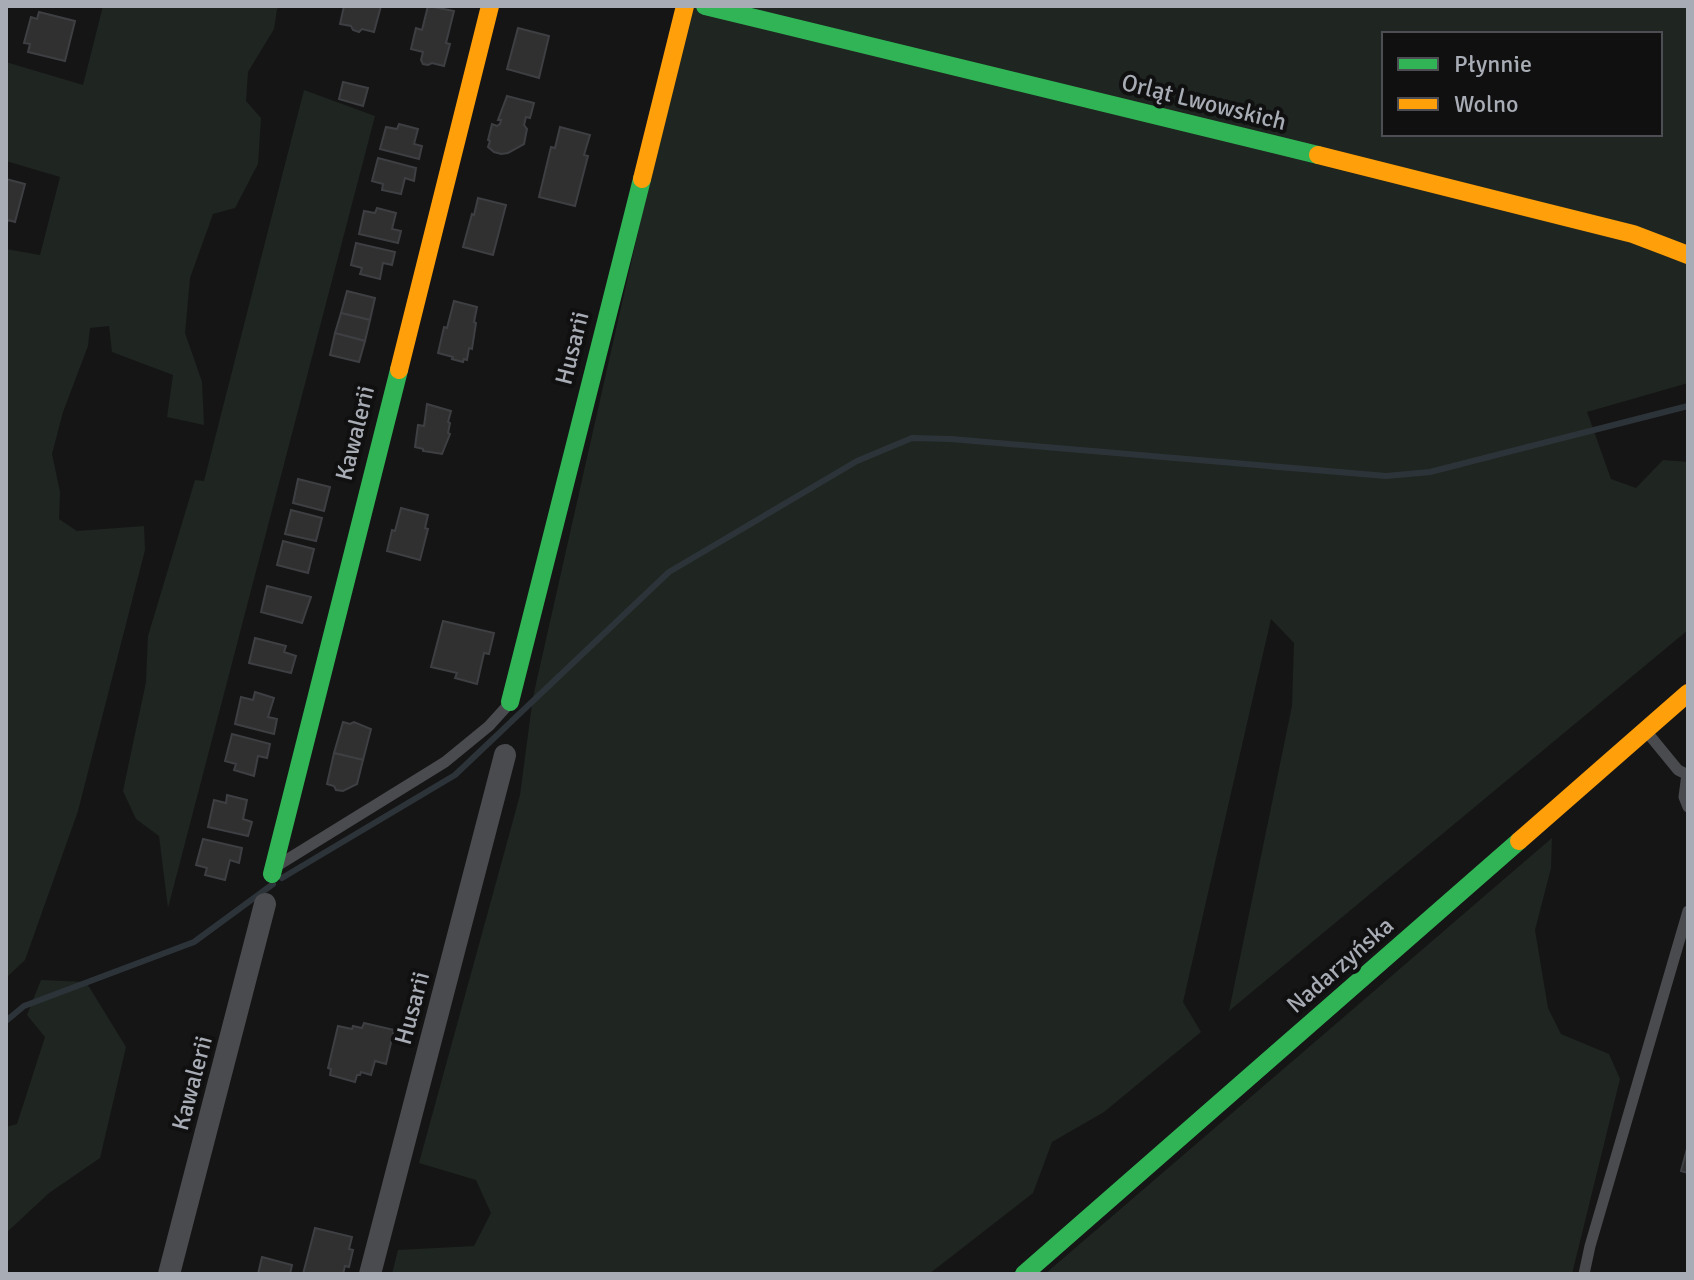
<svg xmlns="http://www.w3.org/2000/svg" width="1694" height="1280" viewBox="0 0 1694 1280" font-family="Signika,sans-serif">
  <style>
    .green { fill: #1f2520; fill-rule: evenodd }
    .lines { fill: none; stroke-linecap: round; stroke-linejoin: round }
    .stream { stroke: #2d3439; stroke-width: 6 }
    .building { fill: #303031; stroke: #3e3f42; stroke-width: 2 }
    .lane { stroke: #4a4b4e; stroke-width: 11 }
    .street { stroke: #4a4b4e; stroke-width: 22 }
    .fast { stroke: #30b455; stroke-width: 18 }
    .slow { stroke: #ff9f0a; stroke-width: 18 }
    .labels { text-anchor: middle; stroke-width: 8; stroke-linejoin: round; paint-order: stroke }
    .street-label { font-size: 24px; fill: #a8acb5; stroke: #101011 }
  </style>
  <rect width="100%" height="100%" fill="#151516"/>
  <!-- green -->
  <g class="green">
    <polygon points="103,6 283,6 277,9 274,29 248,72 246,101 261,118 258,164 235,208 213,214 190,278 185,333 202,382 204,425 167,417 173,375 112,352 109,326 90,328 88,346 63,412 52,454 60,492 59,519 77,531 144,526 145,550 78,811 25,960 6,978 6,249 40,255 60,177 6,161 6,62 83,85"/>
    <path d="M689 6H1688V383L1587 412 1611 479 1636 488 1663 460 1688 462V630L1229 1011 1292 706 1294 643 1271 619 1183 1002 1201 1032 1104 1112 1052 1142 1033 1193 929 1274H392L398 1250 474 1246 491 1213 476 1180 419 1163 520 795 533 697ZM1384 34H1660V134H1384Z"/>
    <polygon points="304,90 375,116 168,908 159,836 136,819 123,791 146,682 148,636 195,480 204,481"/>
    <polygon points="1552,838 1551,868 1535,930 1548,1008 1561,1034 1609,1054 1620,1079 1572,1274 1045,1274"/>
    <polygon points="41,980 86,982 126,1047 100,1158 49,1193 6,1233 6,1127 17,1124 45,1037 27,1015"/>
  </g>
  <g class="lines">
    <!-- stream -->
    <g class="stream">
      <polyline points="282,878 455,775 669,572 857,461 912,438 951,439 1386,476 1430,472 1688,406"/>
      <polyline points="6,1021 24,1006 194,942 273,884"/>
    </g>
  </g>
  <!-- building -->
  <g class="building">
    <polygon points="344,6 381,6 374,32 362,29 359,32 353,30 351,26 340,24"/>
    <polygon points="428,6 454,11 446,43 450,44 444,66 432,63 428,65 423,64 421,60 423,52 411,49 416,28 422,30"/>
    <polygon points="39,12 75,21 65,61 28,52 30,44 24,43 31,17 37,19"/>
    <polygon points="518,28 549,36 539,78 507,69"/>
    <polygon points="343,82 368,88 363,106 339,99"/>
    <polygon points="507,96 534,103 530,118 526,117 524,125 527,129 524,144 508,153 501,154 494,152 488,147 490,141 488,140 492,124 497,126 500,124 501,120 498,120"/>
    <polygon points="399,124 418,129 414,144 422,146 419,159 380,149 386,127 397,129"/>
    <polygon points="560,127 590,135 584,155 588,156 575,206 539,197 551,147 555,148"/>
    <polygon points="378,158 416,168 414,181 405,178 401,194 382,190 383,184 372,181"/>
    <polygon points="6,179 25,184 15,222 8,220 6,226"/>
    <polygon points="478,198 506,205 493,255 463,247 472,214 474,215"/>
    <polygon points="377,208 396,213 392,229 401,231 398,243 359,234 364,211 375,213"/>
    <polygon points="356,243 395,252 392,265 383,263 380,279 360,274 362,268 351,265"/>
    <polygon points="347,291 375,298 370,320 341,313"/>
    <polygon points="454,301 477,307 474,322 476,323 472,349 469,348 467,360 464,359 463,362 452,359 453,357 438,353 444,327 447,328"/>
    <polygon points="341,313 370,320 365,341 335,333"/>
    <polygon points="335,333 365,341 359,362 330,355"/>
    <polygon points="427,404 451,411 448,422 450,423 448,433 450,434 442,454 423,451 423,449 415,447 418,425 424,426"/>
    <polygon points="298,479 330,487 324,511 293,503"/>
    <polygon points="401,508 428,515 425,528 428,529 420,560 387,551 392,530 395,531"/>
    <polygon points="291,510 322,518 316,541 285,534"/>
    <polygon points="283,541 314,549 308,573 277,565"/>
    <polygon points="267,586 311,597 302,623 261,612"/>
    <polygon points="443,621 494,633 489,654 484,653 477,684 455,678 457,673 431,667"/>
    <polygon points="255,638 286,646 284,652 296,656 291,673 249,663"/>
    <polygon points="255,692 274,698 268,717 277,719 274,734 235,724 241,697 253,700"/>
    <polygon points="343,722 350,724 354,722 371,729 363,760 334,753"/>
    <polygon points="232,734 270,744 267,758 258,756 254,776 234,770 236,764 225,761"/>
    <polygon points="334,753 363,760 357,784 343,791 336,790 334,786 327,784"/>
    <polygon points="227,795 247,800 243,819 252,822 248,836 208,827 214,800 226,803"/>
    <polygon points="203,839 242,848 239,863 230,860 225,880 205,875 207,868 196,865"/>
    <polygon points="364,1023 394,1030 386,1064 375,1061 371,1075 361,1072 360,1075 357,1075 355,1082 330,1075 331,1069 328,1068 338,1026 352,1029 353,1026 362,1028"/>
    <polygon points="1688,1145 1688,1173 1681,1171"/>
    <polygon points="315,1228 352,1237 349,1249 353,1250 349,1267 345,1266 343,1274 303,1274"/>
    <polygon points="262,1257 292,1265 290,1274 258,1274"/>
  </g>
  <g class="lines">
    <!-- lane -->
    <g class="lane">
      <polyline points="1646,731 1678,770 1688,775"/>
      <polyline points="1687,774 1684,797 1688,807"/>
      <polyline points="280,864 445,762 489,726 508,705"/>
      <polyline points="1584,1274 1590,1246 1688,911"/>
    </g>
    <!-- street -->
    <g class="street">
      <polyline points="169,1274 265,904"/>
      <polyline points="370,1274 505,755"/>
    </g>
    <!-- fast -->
    <g class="fast">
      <polyline points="705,6 1318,155"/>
      <polyline points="510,702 642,179"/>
      <polyline points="272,874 399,370"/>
      <polyline points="1024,1274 1519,841"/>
    </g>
    <!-- slow -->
    <g class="slow">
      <polyline points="1318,155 1633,234 1688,255"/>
      <polyline points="642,179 685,6"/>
      <polyline points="399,370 490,6"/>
      <polyline points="1519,841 1688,693"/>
    </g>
  </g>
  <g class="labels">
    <!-- street labels -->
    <g class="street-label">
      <text transform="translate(1204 102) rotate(14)" y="8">Orląt Lwowskich</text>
      <text transform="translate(572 348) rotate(-76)" y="8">Husarii</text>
      <text transform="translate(355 433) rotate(-76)" y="8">Kawalerii</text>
      <text transform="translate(1340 965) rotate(-41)" y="8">Nadarzyńska</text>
      <text transform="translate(412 1008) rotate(-75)" y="8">Husarii</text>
      <text transform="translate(192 1083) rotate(-75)" y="8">Kawalerii</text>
    </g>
  </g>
  <!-- border -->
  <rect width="1694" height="1280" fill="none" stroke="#a8acb5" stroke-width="16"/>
  <!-- legend -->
  <rect x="1382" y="32" width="280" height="104" fill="#101011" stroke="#4d4e53" stroke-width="2"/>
  <rect x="1398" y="58" width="40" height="12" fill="#30b455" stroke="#4d4e53" stroke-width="2"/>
  <text x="1454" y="72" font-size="24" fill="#a8acb5">Płynnie</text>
  <rect x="1398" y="98" width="40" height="12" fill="#ff9f0a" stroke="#4d4e53" stroke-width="2"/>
  <text x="1454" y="112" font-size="24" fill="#a8acb5">Wolno</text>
</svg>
